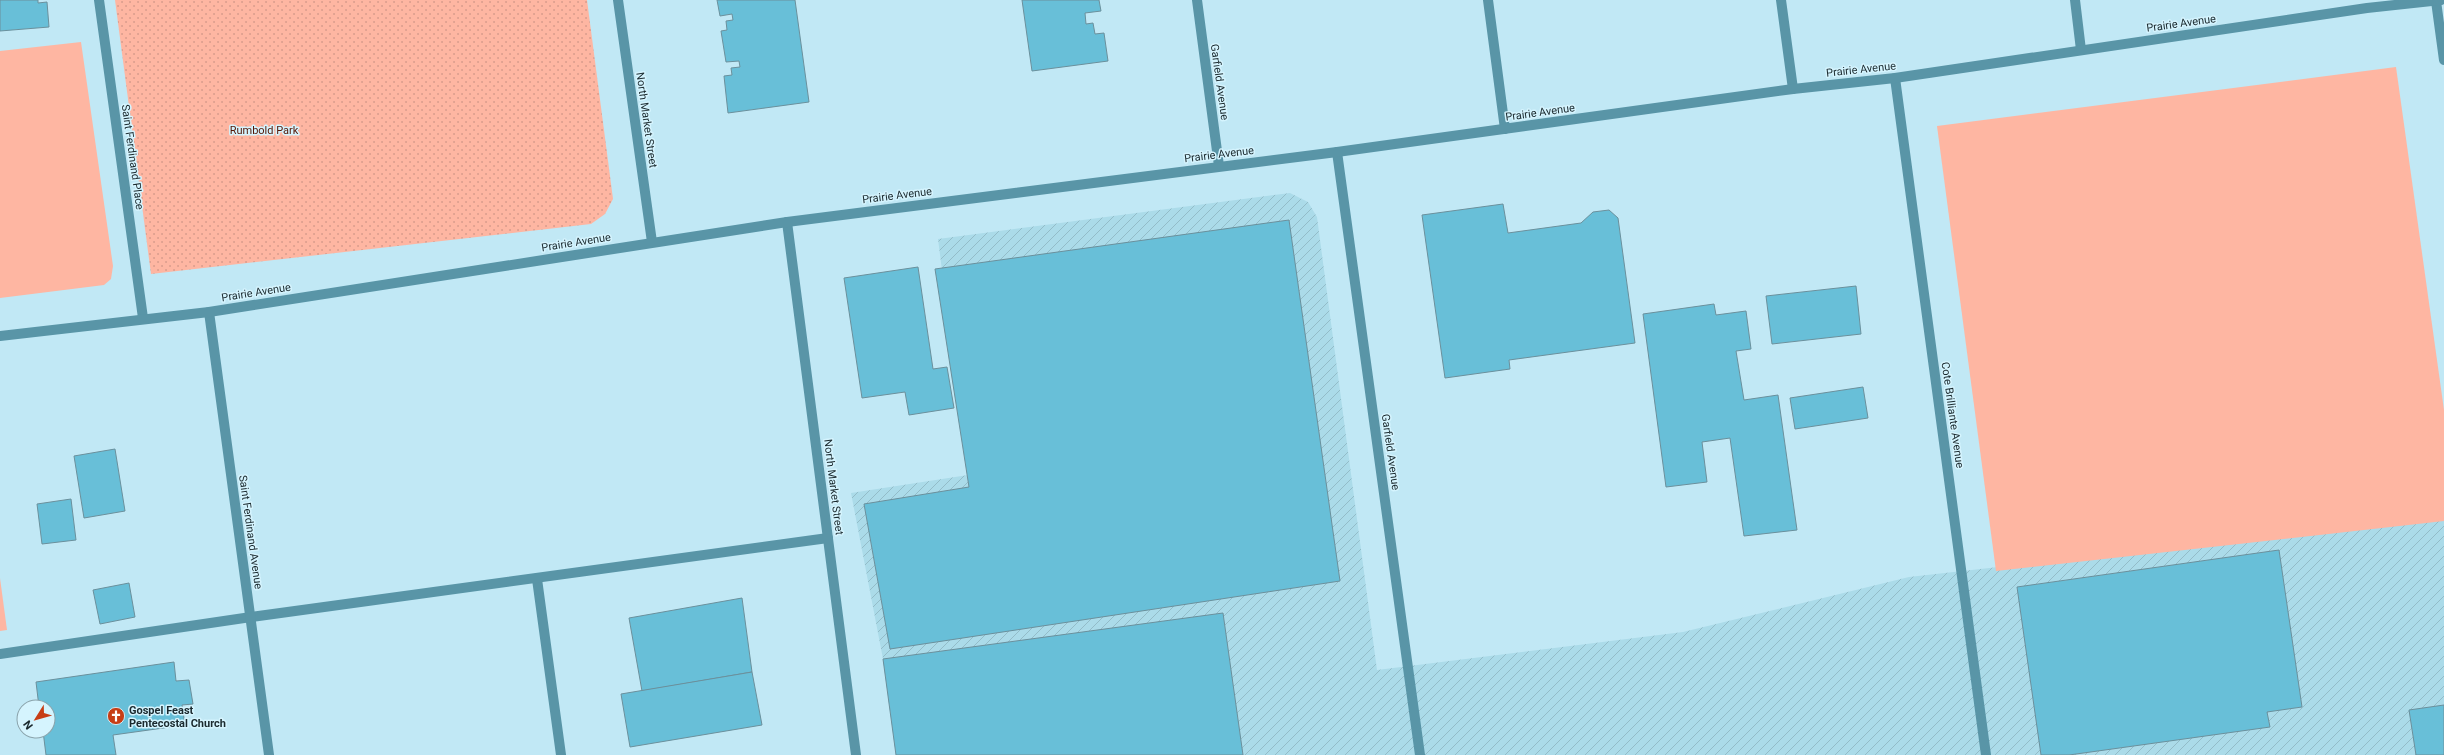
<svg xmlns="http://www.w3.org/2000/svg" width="2444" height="755" viewBox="0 0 2444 755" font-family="Roboto,sans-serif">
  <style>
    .industrial { fill: url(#industrial-furrows) }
    .grass { fill: #feb6a2 }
    .park { fill: url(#park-dots) }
    .building { fill: #68bfd8; stroke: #6b909c }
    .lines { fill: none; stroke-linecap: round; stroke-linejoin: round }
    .service { stroke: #5995a7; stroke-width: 10 }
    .minor { stroke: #5995a7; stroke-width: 10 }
    .labels { text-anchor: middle; stroke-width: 3; stroke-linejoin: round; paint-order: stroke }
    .street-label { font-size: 11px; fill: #1a292e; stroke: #d5f4fe }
    .park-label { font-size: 11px; fill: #541504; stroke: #d5f4fe }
    .poi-label { font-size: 11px; font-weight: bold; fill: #1a292e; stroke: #d5f4fe; text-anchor: start }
  </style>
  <defs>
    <pattern id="industrial-furrows" width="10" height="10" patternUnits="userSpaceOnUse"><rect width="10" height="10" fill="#abdbe9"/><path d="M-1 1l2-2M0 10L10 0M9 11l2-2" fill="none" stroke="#93bcc8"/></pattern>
    <pattern id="park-dots" width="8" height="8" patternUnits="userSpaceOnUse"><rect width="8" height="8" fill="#feb6a2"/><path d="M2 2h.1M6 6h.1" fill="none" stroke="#d99c8c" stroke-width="1.8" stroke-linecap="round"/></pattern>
  </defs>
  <rect width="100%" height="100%" fill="#c1e8f5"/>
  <!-- industrial -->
  <polygon class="industrial" points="1290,193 1308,202 1317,217 1377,670 1683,632 1909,577 2444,517 2444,755 896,755 883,659 851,493 968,475 938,239"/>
  <!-- grass -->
  <g class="grass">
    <polygon points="81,42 113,266 111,279 104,285 0,298 0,51"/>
    <polygon points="2396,67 2444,410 2444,521 1996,571 1937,126"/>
    <polygon points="0,578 7,630 0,631"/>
  </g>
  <!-- park -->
  <polygon class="park" points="115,0 587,0 613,199 605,214 591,224 151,274"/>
  <!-- building -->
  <g class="building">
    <polygon points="0,0 38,0 38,3 47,2 49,27 0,31"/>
    <polygon points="717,0 795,0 809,102 728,113 724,76 732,75 731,68 740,67 739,61 726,62 721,31 727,30 726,21 733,20 732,14 720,16"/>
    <polygon points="1022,0 1099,0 1101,11 1085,13 1086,24 1093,23 1095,34 1104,33 1108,61 1032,71"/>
    <polygon points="1503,204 1508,233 1581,223 1593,212 1609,210 1618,218 1635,343 1509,360 1510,369 1445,378 1422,215"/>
    <polygon points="1289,220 1340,581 890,649 864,504 969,487 935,269"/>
    <polygon points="918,267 933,369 947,367 954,408 909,415 905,392 862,398 844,278"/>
    <polygon points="1856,286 1861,334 1772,344 1766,296"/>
    <polygon points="1714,304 1716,315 1746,311 1751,349 1736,351 1744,400 1778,395 1797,530 1744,536 1730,438 1702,442 1707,482 1666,487 1643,314"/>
    <polygon points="1863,387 1868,418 1795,429 1790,398"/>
    <polygon points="115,449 125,511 84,518 74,456"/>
    <polygon points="71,499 76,540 42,544 37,504"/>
    <polygon points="2279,550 2302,707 2267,712 2270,727 2069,755 2041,755 2017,587"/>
    <polygon points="129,583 135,617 100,624 93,590"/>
    <polygon points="742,598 752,672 642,691 629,618"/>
    <polygon points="1223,613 1243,755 896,755 883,659"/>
    <polygon points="174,662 176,681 189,680 193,704 182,705 185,725 113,735 116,755 46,755 43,731 48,731 48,707 39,707 36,682"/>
    <polygon points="752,672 762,725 630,747 621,694"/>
    <polygon points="2444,705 2444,755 2416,755 2409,710"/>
  </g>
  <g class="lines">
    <!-- service -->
    <g class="service">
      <polyline points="1488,0 1505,129"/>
      <polyline points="2075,0 2081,50"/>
      <polyline points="537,579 561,755"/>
      <polyline points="0,654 251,617 828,538"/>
    </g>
    <!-- minor -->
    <g class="minor">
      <polyline points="99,0 143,318"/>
      <polyline points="618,0 652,242"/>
      <polyline points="1197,0 1219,166"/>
      <polyline points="1781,0 1793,89"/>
      <polyline points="2436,1 2444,60"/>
      <polyline points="1895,78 1986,755"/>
      <polyline points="1337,152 1420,755"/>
      <polyline points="787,222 856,755"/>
      <polyline points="209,312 269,755"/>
      <polyline points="0,336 209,312 787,222 1337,152 1793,89 1895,78 2367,8 2441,0"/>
    </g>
  </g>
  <!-- icons -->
  <defs>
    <symbol id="church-disc" viewBox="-11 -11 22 22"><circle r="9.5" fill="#c73e16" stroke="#d5f4fe"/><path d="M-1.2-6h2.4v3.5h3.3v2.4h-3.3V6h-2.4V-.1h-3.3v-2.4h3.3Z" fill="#fff"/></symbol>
  </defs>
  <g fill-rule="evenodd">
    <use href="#church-disc" x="106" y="706" width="20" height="20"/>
  </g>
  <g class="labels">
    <!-- street labels -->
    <g class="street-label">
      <text transform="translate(2181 23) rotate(-8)" y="4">Prairie Avenue</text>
      <text transform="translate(1861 69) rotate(-6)" y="4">Prairie Avenue</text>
      <text transform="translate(1220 82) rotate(82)" y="4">Garfield Avenue</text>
      <text transform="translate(1540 112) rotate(-8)" y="4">Prairie Avenue</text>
      <text transform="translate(647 120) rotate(82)" y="4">North Market Street</text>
      <text transform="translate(1219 154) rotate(-7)" y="4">Prairie Avenue</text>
      <text transform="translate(133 157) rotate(82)" y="4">Saint Ferdinand Place</text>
      <text transform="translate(897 195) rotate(-7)" y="4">Prairie Avenue</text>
      <text transform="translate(576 242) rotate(-9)" y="4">Prairie Avenue</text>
      <text transform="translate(256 292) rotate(-9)" y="4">Prairie Avenue</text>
      <text transform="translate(1953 415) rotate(82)" y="4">Cote Brilliante Avenue</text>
      <text transform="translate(1391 452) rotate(82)" y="4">Garfield Avenue</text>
      <text transform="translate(834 487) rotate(83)" y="4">North Market Street</text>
      <text transform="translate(251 532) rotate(82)" y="4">Saint Ferdinand Avenue</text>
    </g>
    <!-- park labels -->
    <g class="park-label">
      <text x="264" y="134">Rumbold Park</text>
    </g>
    <!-- poi labels -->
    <g class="poi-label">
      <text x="129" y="714">Gospel Feast<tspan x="129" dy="13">Pentecostal Church</tspan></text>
    </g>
  </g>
  <!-- north arrow -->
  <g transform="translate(36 719) rotate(233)"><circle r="19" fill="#d5f4fe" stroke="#8aa3ab"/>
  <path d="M0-3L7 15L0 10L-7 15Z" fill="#c73e16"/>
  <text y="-6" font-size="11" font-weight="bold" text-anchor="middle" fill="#1a292e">N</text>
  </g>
</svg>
